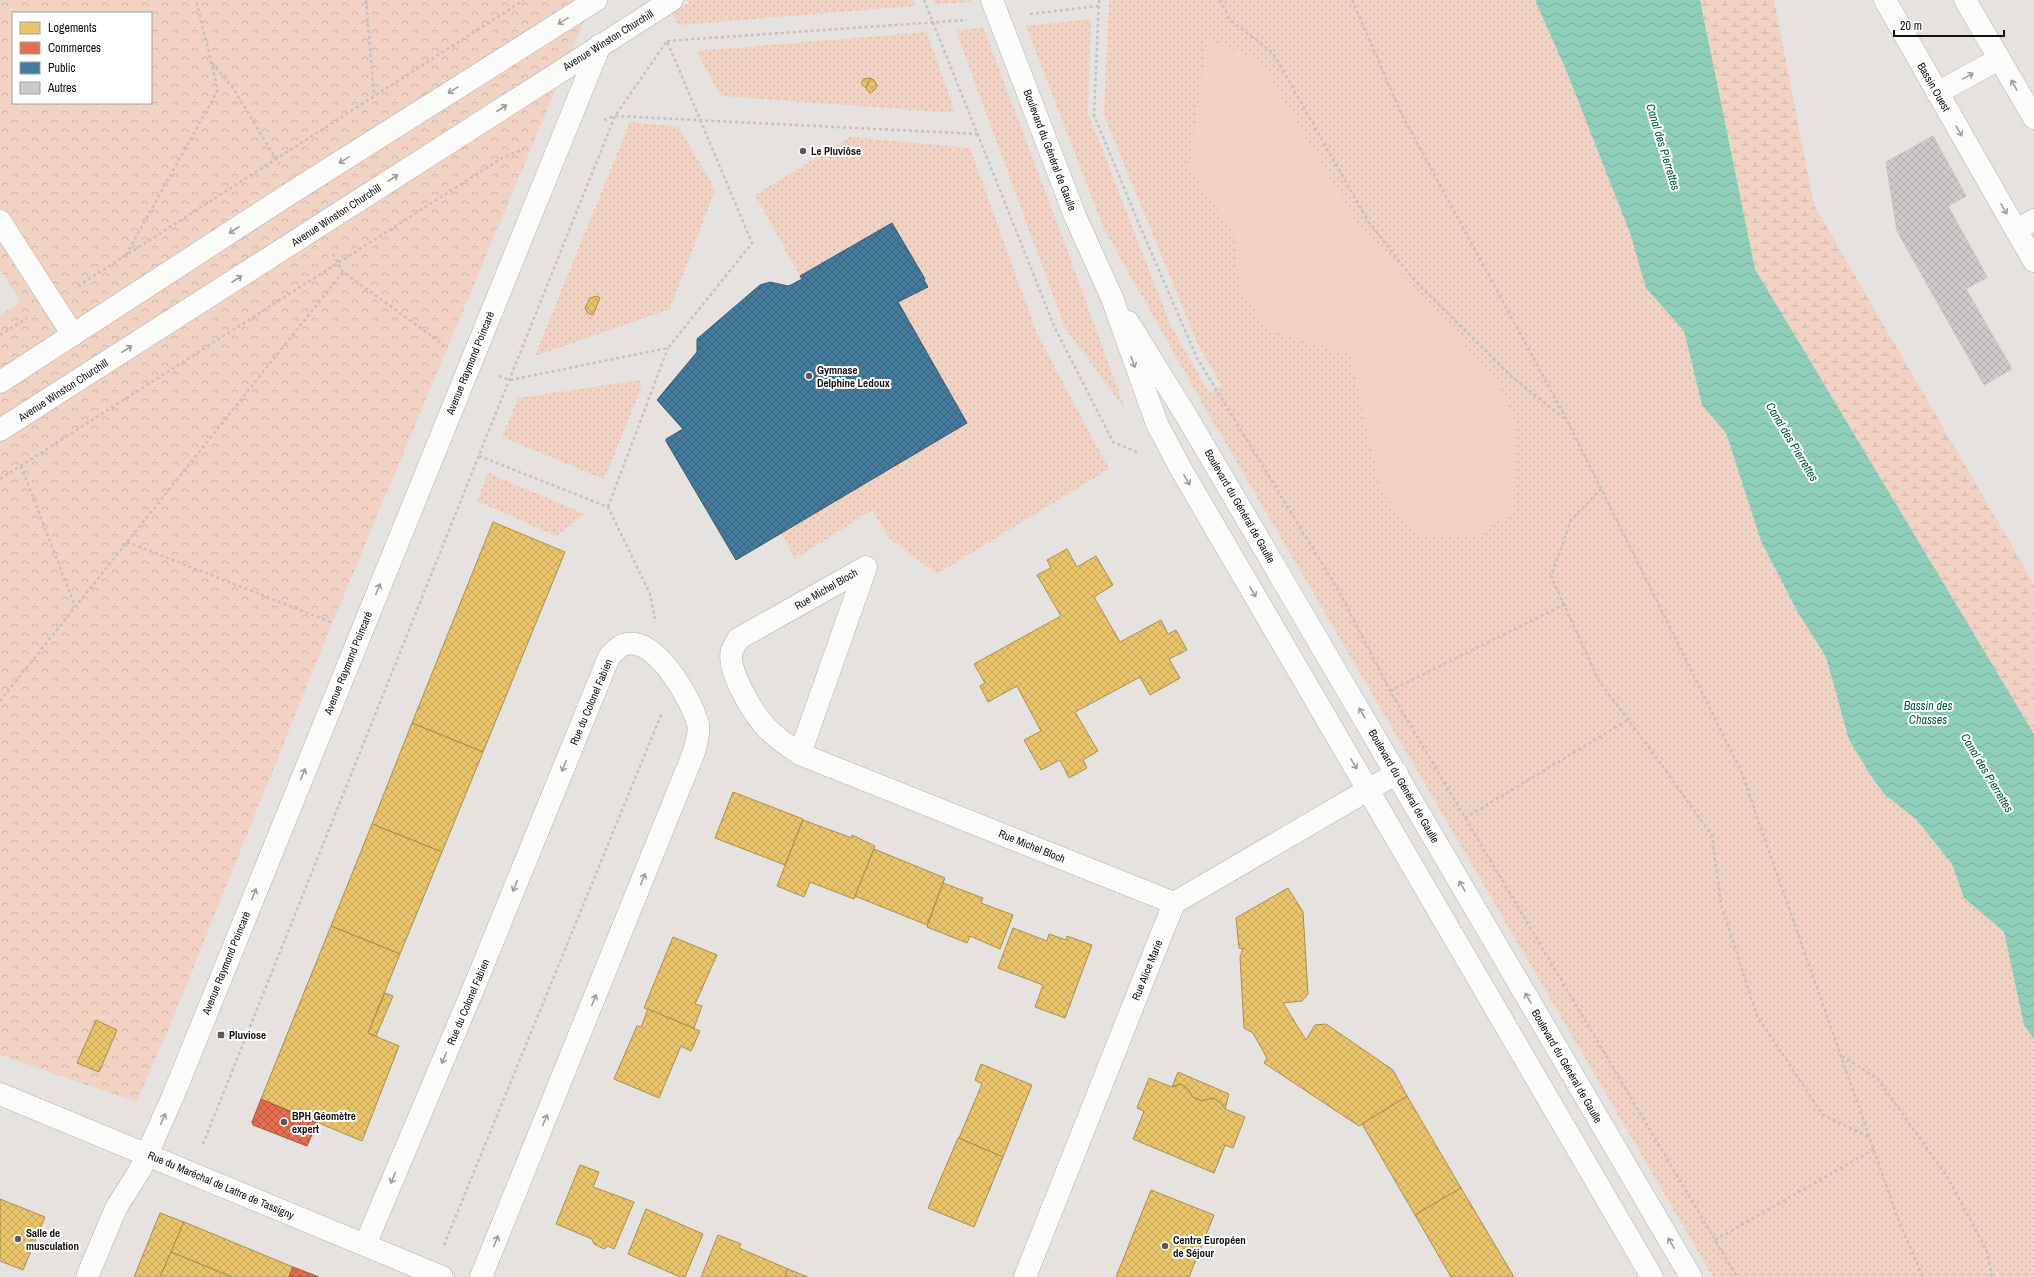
<svg xmlns="http://www.w3.org/2000/svg" width="2034" height="1277" viewBox="0 0 2034 1277" font-family="'Archivo Narrow',sans-serif">
  <style>
    .grass { fill: url(#grass-dots) }
    .wetland { fill: url(#wetland-marsh) }
    .park { fill: url(#park-crowns); fill-rule: evenodd }
    .pitch { fill: #f1d3c4 }
    .water { fill: url(#water-waves) }
    .homes { fill: url(#homes-cross-hatch); stroke: #a88e4e }
    .shops { fill: url(#shops-cross-hatch); stroke: #a7523d }
    .public { fill: url(#public-cross-hatch); stroke: #365b72 }
    .building { fill: url(#building-cross-hatch); stroke: #c8c4c2 }
    .lines { fill: none; stroke-linecap: round; stroke-linejoin: round }
    .minor-casing { stroke: #b1aeac; stroke-width: 23 }
    .path { stroke: #c3c1c0; stroke-width: 2.5; stroke-dasharray: 3 3; stroke-linecap: butt }
    .minor { stroke: #fbfbfa; stroke-width: 22 }
    .oneway { stroke: #9e9d9c }
    .poi-dot { fill: #5c5958; stroke: #fff; stroke-width: 1.5 }
    .labels { text-anchor: middle; stroke-width: 4; stroke-linejoin: round; paint-order: stroke }
    .street-label { font-size: 11px; fill: #120f0e; stroke: #fff }
    .poi-label { font-size: 11px; font-weight: bold; fill: #120f0e; stroke: #fff; text-anchor: start }
    .water-label { font-size: 12px; font-style: italic; fill: #015541; stroke: #fff }
  </style>
  <defs>
    <pattern id="grass-dots" width="8" height="8" patternUnits="userSpaceOnUse"><rect width="8" height="8" fill="#f1d3c4"/><path d="M2 2h.1M6 6h.1" fill="none" stroke="#ceb4a7" stroke-width="1.8" stroke-linecap="round"/></pattern>
    <pattern id="wetland-marsh" width="20" height="14" patternUnits="userSpaceOnUse"><rect width="20" height="14" fill="#f1d3c4"/><path d="M1 5h8M5 5V1M11 12h8M15 12V8" fill="none" stroke="#ceb4a7"/></pattern>
    <pattern id="park-crowns" width="20" height="18" patternUnits="userSpaceOnUse"><rect width="20" height="18" fill="#f1d3c4"/><path d="M2 6a3 3 0 1 1 6 0M12 15a3 3 0 1 1 6 0" fill="none" stroke="#ceb4a7"/></pattern>
    <pattern id="water-waves" width="16" height="10" patternUnits="userSpaceOnUse"><rect width="16" height="10" fill="#8fcfba"/><path d="M0 5q4-4 8 0t8 0" fill="none" stroke="#7ab19f"/></pattern>
    <pattern id="homes-cross-hatch" width="8" height="8" patternUnits="userSpaceOnUse"><rect width="8" height="8" fill="#e9c46a"/><path d="M0 0l8 8M0 8l8-8" fill="none" stroke="#c7a75b"/></pattern>
    <pattern id="shops-cross-hatch" width="8" height="8" patternUnits="userSpaceOnUse"><rect width="8" height="8" fill="#e76f51"/><path d="M0 0l8 8M0 8l8-8" fill="none" stroke="#ba5a42"/></pattern>
    <pattern id="public-cross-hatch" width="8" height="8" patternUnits="userSpaceOnUse"><rect width="8" height="8" fill="#457b9d"/><path d="M0 0l8 8M0 8l8-8" fill="none" stroke="#38637e"/></pattern>
    <pattern id="building-cross-hatch" width="8" height="8" patternUnits="userSpaceOnUse"><rect width="8" height="8" fill="#cecac9"/><path d="M0 0l8 8M0 8l8-8" fill="none" stroke="#b0acab"/></pattern>
  </defs>
  <rect width="100%" height="100%" fill="#e6e2e0"/>
  <!-- grass -->
  <g class="grass">
    <polygon points="692,0 913,0 916,6 679,25 672,13"/>
    <polygon points="934,0 970,0 971,2 935,4"/>
    <polygon points="1109,0 1535,0 1566,70 1630,233 1646,288 1684,331 1702,405 1726,433 1761,541 1797,611 1826,657 1849,740 1873,779 1885,795 1916,819 1952,864 1964,898 2004,932 2024,1025 2034,1039 2034,1277 1713,1277 1200,399 1104,229 1026,26 1091,19 1088,113 1170,324 1209,393 1222,386 1199,347 1104,115"/>
    <polygon points="983,27 1062,236 1125,409 1065,328 956,31"/>
    <polygon points="927,32 955,113 721,96 696,51"/>
    <polygon points="630,122 679,127 715,190 670,309 535,356"/>
    <polygon points="850,137 970,148 1037,334 1109,469 937,574 889,538 872,510 795,559 781,533 967,423 898,302 928,287 924,280 925,279 892,223 800,276 755,195"/>
    <polygon points="641,380 641,389 604,479 502,437 518,398"/>
    <polygon points="488,473 585,514 556,536 477,501"/>
  </g>
  <!-- wetland -->
  <polygon class="wetland" points="1700,0 1774,0 1814,205 2034,584 2034,734 1755,269"/>
  <!-- park -->
  <path class="park" d="M0 0H593L329 631 169 1028 136 1102 0 1055V315L21 302 0 270ZM13 13H151V103H13Z"/>
  <!-- pitch -->
  <polygon class="pitch" points="1207,39 1260,61 1357,223 1497,381 1516,422 1514,511 1477,536 1419,535 1381,492 1350,355 1268,329 1239,287 1234,233 1189,167"/>
  <!-- water -->
  <polygon class="water" points="1535,0 1700,0 1755,269 2034,734 2034,1039 2024,1025 2004,932 1964,898 1952,864 1916,819 1885,795 1873,779 1849,740 1826,657 1797,611 1761,541 1726,433 1702,405 1684,331 1646,288 1630,233 1566,70"/>
  <!-- homes -->
  <g class="homes">
    <polygon points="870,78 874,80 877,85 875,90 870,93 866,88"/>
    <polygon points="870,78 866,88 861,83 864,79"/>
    <polygon points="597,296 600,298 593,315 588,313 585,308 590,298"/>
    <polygon points="493,522 565,552 483,752 412,723"/>
    <polygon points="1067,549 1077,567 1096,556 1113,585 1094,597 1120,642 1161,620 1168,634 1176,630 1187,650 1169,659 1180,678 1150,695 1140,677 1075,712 1098,751 1083,760 1087,768 1069,778 1060,760 1041,770 1024,740 1041,731 1017,686 988,702 980,686 985,683 974,664 1061,616 1037,575 1051,568 1047,560"/>
    <polygon points="412,723 483,752 442,852 372,824"/>
    <polygon points="733,792 803,819 785,865 715,838"/>
    <polygon points="803,820 852,838 852,835 875,846 854,899 810,882 804,897 777,886"/>
    <polygon points="372,824 442,852 400,954 331,926"/>
    <polygon points="874,849 945,878 927,925 855,896"/>
    <polygon points="943,883 983,898 981,903 1013,915 1000,949 970,936 967,943 927,927"/>
    <polygon points="1288,888 1303,912 1308,994 1302,1001 1283,1003 1306,1040 1315,1025 1326,1024 1393,1070 1407,1096 1359,1126 1264,1063 1267,1058 1253,1033 1244,1028 1240,957 1243,949 1239,948 1236,918"/>
    <polygon points="331,926 400,954 368,1033 399,1046 362,1141 261,1099"/>
    <polygon points="1013,928 1047,941 1049,934 1066,940 1067,936 1092,945 1065,1018 1035,1007 1043,985 998,968"/>
    <polygon points="673,937 717,955 695,1004 702,1006 694,1028 644,1008"/>
    <polygon points="385,993 393,996 376,1036 368,1033"/>
    <polygon points="648,1009 700,1031 691,1051 681,1046 659,1098 614,1079 637,1026 641,1027"/>
    <polygon points="96,1020 117,1030 99,1072 77,1063"/>
    <polygon points="981,1064 1032,1085 1003,1157 959,1138 982,1084 975,1080"/>
    <polygon points="1178,1072 1229,1094 1225,1109 1221,1103 1213,1098 1202,1101 1193,1097 1185,1086 1179,1084 1172,1087"/>
    <polygon points="1149,1078 1172,1087 1181,1084 1187,1088 1193,1097 1202,1101 1213,1098 1221,1103 1225,1109 1245,1117 1233,1148 1225,1145 1214,1173 1133,1139 1144,1111 1137,1108"/>
    <polygon points="1407,1096 1461,1188 1415,1215 1362,1124"/>
    <polygon points="958,1138 1003,1157 974,1227 928,1208"/>
    <polygon points="580,1165 599,1172 593,1187 634,1202 614,1249 608,1246 604,1249 594,1244 592,1239 556,1224"/>
    <polygon points="1461,1188 1514,1277 1451,1277 1415,1215"/>
    <polygon points="1151,1190 1214,1215 1189,1277 1116,1277"/>
    <polygon points="0,1199 45,1217 23,1270 0,1261"/>
    <polygon points="646,1209 703,1234 685,1277 680,1277 628,1254"/>
    <polygon points="160,1213 184,1222 160,1277 134,1277"/>
    <polygon points="184,1222 293,1267 289,1277 232,1277 171,1252"/>
    <polygon points="718,1235 741,1244 739,1248 788,1269 785,1277 701,1277"/>
    <polygon points="171,1252 232,1277 160,1277"/>
    <polygon points="788,1269 808,1277 785,1277"/>
  </g>
  <!-- shops -->
  <g class="shops">
    <polygon points="261,1099 317,1123 307,1146 253,1125 252,1122"/>
    <polygon points="293,1267 319,1277 289,1277"/>
  </g>
  <!-- public -->
  <polygon class="public" points="892,223 925,279 924,280 928,287 898,302 967,423 736,560 666,441 666,439 683,429 657,400 697,352 697,339 760,285 770,282 788,286 791,285 802,279 800,276"/>
  <!-- building -->
  <polygon class="building" points="1933,136 1966,196 1948,206 1987,277 1966,289 2012,369 1984,385 1897,231 1886,162"/>
  <g class="lines">
    <defs>
      <g id="minor">
        <polyline points="992,0 1075,216 1112,298 1157,424 1182,471 1652,1277"/>
        <polyline points="1885,0 2016,230 2034,220"/>
        <polyline points="1965,0 2034,118"/>
        <polyline points="1937,93 1999,59"/>
        <polyline points="0,221 73,335"/>
        <polyline points="2016,230 2034,261"/>
        <polyline points="1128,322 1187,417 1691,1277"/>
        <polyline points="0,382 294,191 596,0"/>
        <polyline points="0,430 672,0"/>
        <path d="M800 754 866 567 738 639C736 643 734 647 732 650 726 669 752 711 764 725 774 737 788 746 800 754L1174 903"/>
        <polyline points="0,1094 442,1277"/>
        <path d="M365 1245 472 992 609 657C613 653 619 646 623 645 655 633 692 701 698 724 700 732 696 744 694 752L481 1277"/>
        <polyline points="87,1277 116,1208 140,1170 173,1096 600,45"/>
        <polyline points="1025,1277 1174,903 1397,773"/>
      </g>
    </defs>
    <!-- minor casing -->
    <use href="#minor" class="minor-casing"/>
    <!-- path -->
    <g class="path">
      <polyline points="366,0 374,96"/>
      <polyline points="924,0 1054,326 1113,442 1137,452"/>
      <polyline points="1099,0 1094,115 1136,217 1197,358 1340,593 1390,691 1737,1277"/>
      <polyline points="1220,0 1230,20 1273,53 1368,221 1414,280 1511,376 1566,420"/>
      <polyline points="1352,0 1401,113 1568,422 1741,771 1898,1219 1923,1277"/>
      <polyline points="1030,14 1099,6"/>
      <polyline points="667,41 967,20"/>
      <polyline points="212,63 233,88 279,164"/>
      <polyline points="604,120 615,116 977,134"/>
      <polyline points="333,254 343,272 444,345"/>
      <polyline points="126,255 218,90 196,0"/>
      <polyline points="78,286 524,0"/>
      <polyline points="0,335 27,318"/>
      <polyline points="499,376 510,380 668,348 752,243 667,41"/>
      <polyline points="479,456 608,507 650,594 655,619"/>
      <polyline points="21,466 75,606"/>
      <polyline points="0,479 502,158 524,149"/>
      <polyline points="1601,489 1571,520 1551,576 1599,681 1659,761 1712,836 1721,904 1757,1016 1823,1115 1869,1137"/>
      <polyline points="608,507 668,348"/>
      <polyline points="127,542 333,623"/>
      <polyline points="1390,691 1565,604"/>
      <polyline points="0,701 343,272"/>
      <polyline points="1465,818 1628,720"/>
      <polyline points="1842,1056 1878,1079 1948,1178 1987,1251 1992,1277"/>
      <polyline points="203,1144 615,116 667,41"/>
      <polyline points="1715,1240 1874,1149"/>
      <polyline points="444,1245 661,715"/>
    </g>
    <!-- minor -->
    <use href="#minor" class="minor"/>
  </g>
  <!-- one-way arrows -->
  <defs><path id="oneway-shaft" d="M-6 0H5M1.5-3L5.5 0L1.5 3" fill="none" stroke-width="1.6" stroke-linecap="round" stroke-linejoin="round"/></defs>
  <g class="oneway">
    <use href="#oneway-shaft" transform="translate(563 21) rotate(148)"/>
    <use href="#oneway-shaft" transform="translate(1968 76) rotate(-29)"/>
    <use href="#oneway-shaft" transform="translate(2014 85) rotate(-120)"/>
    <use href="#oneway-shaft" transform="translate(453 90) rotate(148)"/>
    <use href="#oneway-shaft" transform="translate(502 108) rotate(-33)"/>
    <use href="#oneway-shaft" transform="translate(1959 131) rotate(60)"/>
    <use href="#oneway-shaft" transform="translate(344 160) rotate(148)"/>
    <use href="#oneway-shaft" transform="translate(393 178) rotate(-33)"/>
    <use href="#oneway-shaft" transform="translate(2004 209) rotate(60)"/>
    <use href="#oneway-shaft" transform="translate(234 230) rotate(147)"/>
    <use href="#oneway-shaft" transform="translate(237 279) rotate(-33)"/>
    <use href="#oneway-shaft" transform="translate(127 349) rotate(-33)"/>
    <use href="#oneway-shaft" transform="translate(1133 362) rotate(71)"/>
    <use href="#oneway-shaft" transform="translate(1187 480) rotate(60)"/>
    <use href="#oneway-shaft" transform="translate(378 589) rotate(-68)"/>
    <use href="#oneway-shaft" transform="translate(1253 592) rotate(60)"/>
    <use href="#oneway-shaft" transform="translate(1362 713) rotate(-120)"/>
    <use href="#oneway-shaft" transform="translate(1354 764) rotate(59)"/>
    <use href="#oneway-shaft" transform="translate(564 766) rotate(112)"/>
    <use href="#oneway-shaft" transform="translate(303 774) rotate(-68)"/>
    <use href="#oneway-shaft" transform="translate(643 879) rotate(-68)"/>
    <use href="#oneway-shaft" transform="translate(515 886) rotate(112)"/>
    <use href="#oneway-shaft" transform="translate(1462 886) rotate(-120)"/>
    <use href="#oneway-shaft" transform="translate(254 894) rotate(-68)"/>
    <use href="#oneway-shaft" transform="translate(1528 998) rotate(-120)"/>
    <use href="#oneway-shaft" transform="translate(594 1000) rotate(-68)"/>
    <use href="#oneway-shaft" transform="translate(444 1058) rotate(113)"/>
    <use href="#oneway-shaft" transform="translate(163 1119) rotate(-66)"/>
    <use href="#oneway-shaft" transform="translate(545 1120) rotate(-68)"/>
    <use href="#oneway-shaft" transform="translate(393 1178) rotate(113)"/>
    <use href="#oneway-shaft" transform="translate(496 1241) rotate(-68)"/>
    <use href="#oneway-shaft" transform="translate(1671 1243) rotate(-120)"/>
  </g>
  <!-- markers -->
  <g class="poi-dot">
    <circle cx="803" cy="151" r="4"/>
    <circle cx="809" cy="376" r="4"/>
    <rect x="217" y="1031" width="8" height="8" rx="2"/>
    <circle cx="284" cy="1122" r="4"/>
    <circle cx="18" cy="1239" r="4"/>
    <circle cx="1165" cy="1246" r="4"/>
  </g>
  <g class="labels">
    <!-- street labels -->
    <g class="street-label">
      <text transform="translate(608 40) rotate(-32)" y="4">Avenue Winston Churchill</text>
      <text transform="translate(1934 87) rotate(60)" y="4">Bassin Ouest</text>
      <text transform="translate(1050 150) rotate(69)" y="4">Boulevard du Général de Gaulle</text>
      <text transform="translate(336 215) rotate(-33)" y="4">Avenue Winston Churchill</text>
      <text transform="translate(470 363) rotate(-68)" y="4">Avenue Raymond Poincaré</text>
      <text transform="translate(63 390) rotate(-33)" y="4">Avenue Winston Churchill</text>
      <text transform="translate(1240 506) rotate(60)" y="4">Boulevard du Général de Gaulle</text>
      <text transform="translate(826 589) rotate(-30)" y="4">Rue Michel Bloch</text>
      <text transform="translate(348 663) rotate(-68)" y="4">Avenue Raymond Poincaré</text>
      <text transform="translate(591 702) rotate(-67)" y="4">Rue du Colonel Fabien</text>
      <text transform="translate(1404 786) rotate(60)" y="4">Boulevard du Général de Gaulle</text>
      <text transform="translate(1032 846) rotate(22)" y="4">Rue Michel Bloch</text>
      <text transform="translate(226 963) rotate(-68)" y="4">Avenue Raymond Poincaré</text>
      <text transform="translate(1147 970) rotate(-68)" y="4">Rue Alice Marie</text>
      <text transform="translate(468 1002) rotate(-67)" y="4">Rue du Colonel Fabien</text>
      <text transform="translate(1567 1066) rotate(60)" y="4">Boulevard du Général de Gaulle</text>
      <text transform="translate(221 1185) rotate(23)" y="4">Rue du Maréchal de Lattre de Tassigny</text>
    </g>
    <!-- poi labels -->
    <g class="poi-label">
      <text x="811" y="155">Le Pluviôse</text>
      <text x="817" y="374">Gymnase<tspan x="817" dy="13">Delphine Ledoux</tspan></text>
      <text x="229" y="1039">Pluviose</text>
      <text x="292" y="1120">BPH Géomètre<tspan x="292" dy="13">expert</tspan></text>
      <text x="26" y="1237">Salle de<tspan x="26" dy="13">musculation</tspan></text>
      <text x="1173" y="1244">Centre Européen<tspan x="1173" dy="13">de Séjour</tspan></text>
    </g>
    <!-- water labels -->
    <g class="water-label">
      <text transform="translate(1663 147) rotate(73)" y="4">Canal des Pierrettes</text>
      <text transform="translate(1792 442) rotate(59)" y="4">Canal des Pierrettes</text>
      <text x="1928" y="710">Bassin des<tspan x="1928" dy="14">Chasses</tspan></text>
      <text transform="translate(1987 773) rotate(59)" y="4">Canal des Pierrettes</text>
    </g>
  </g>
  <!-- legend -->
  <rect x="12" y="12" width="140" height="92" fill="#ffffff" stroke="#a09f9f"/>
  <rect x="20" y="22" width="20" height="12" fill="#e9c46a" stroke="#a09f9f"/>
  <text x="48" y="32" font-size="12" fill="#120f0e">Logements</text>
  <rect x="20" y="42" width="20" height="12" fill="#e76f51" stroke="#a09f9f"/>
  <text x="48" y="52" font-size="12" fill="#120f0e">Commerces</text>
  <rect x="20" y="62" width="20" height="12" fill="#457b9d" stroke="#a09f9f"/>
  <text x="48" y="72" font-size="12" fill="#120f0e">Public</text>
  <rect x="20" y="82" width="20" height="12" fill="#cecac9" stroke="#a09f9f"/>
  <text x="48" y="92" font-size="12" fill="#120f0e">Autres</text>
  <!-- scale -->
  <path d="M1894 30v6h110v-6" fill="none" stroke="#120f0e" stroke-width="2"/>
  <text x="1900" y="30" font-size="12" fill="#120f0e" stroke="#ffffff" stroke-width="3" paint-order="stroke">20 m</text>
</svg>
